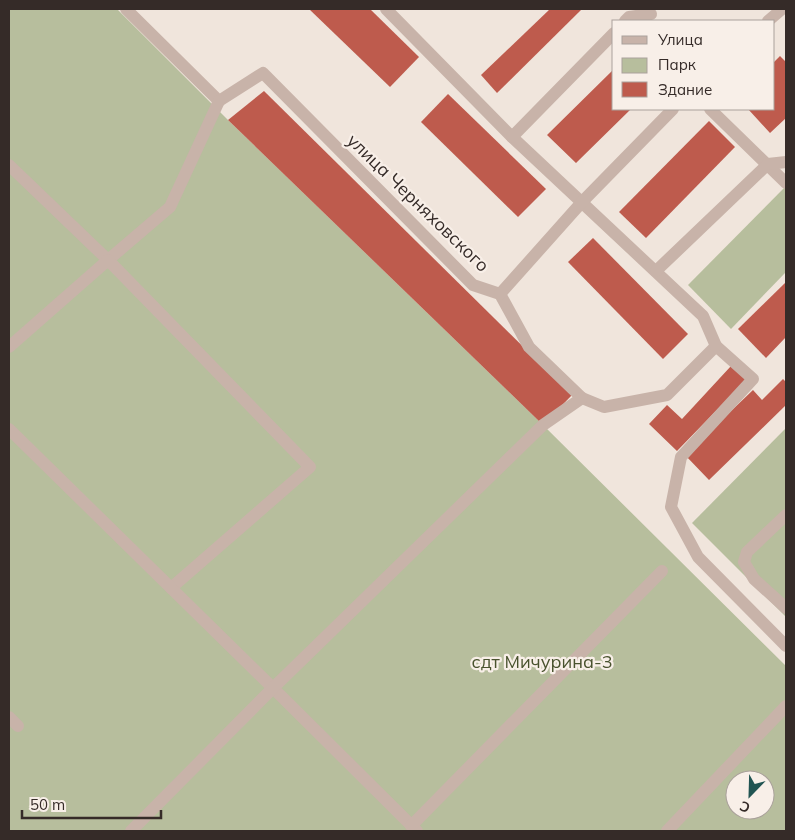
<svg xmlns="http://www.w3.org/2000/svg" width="795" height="840" viewBox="0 0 795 840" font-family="Mulish,sans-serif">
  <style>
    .green { fill: #b7be9d; fill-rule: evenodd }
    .building { fill: #be5b4d }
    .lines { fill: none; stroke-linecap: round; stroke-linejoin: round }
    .minor { stroke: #c8b3a9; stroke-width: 12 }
    .labels { text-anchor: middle; stroke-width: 4.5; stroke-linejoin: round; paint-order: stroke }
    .street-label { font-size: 18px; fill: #352b28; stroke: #f8efe8 }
    .park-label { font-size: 18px; fill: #49522e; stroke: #f8efe8 }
  </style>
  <rect width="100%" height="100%" fill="#f0e5dc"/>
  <!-- green -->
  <g class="green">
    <path d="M9 9H117L228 120 543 425 786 666V831H9ZM735 780H765V810H735Z"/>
    <polygon points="785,187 786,188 786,272 731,329 688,285"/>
    <polygon points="786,428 786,617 692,523"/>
  </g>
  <!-- building -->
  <g class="building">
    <polygon points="309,9 370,9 419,57 390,87"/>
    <polygon points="550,9 582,9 497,93 481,75"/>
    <polygon points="780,56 786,62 786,118 770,133 748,109 774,109 774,62"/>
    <polygon points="614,69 614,109 631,109 576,163 547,135"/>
    <polygon points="264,91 572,395 543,425 228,120"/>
    <polygon points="448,94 546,189 518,217 421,122"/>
    <polygon points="709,121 735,147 646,238 619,212"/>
    <polygon points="593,238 688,334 663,359 568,262"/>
    <polygon points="786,282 786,337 766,358 738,329"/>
    <polygon points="731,366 746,380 677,451 649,424 667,405 682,419"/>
    <polygon points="783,379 786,382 786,405 709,480 685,455 753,390 762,400"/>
  </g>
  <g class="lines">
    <!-- minor -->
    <g class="minor">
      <polyline points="126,9 219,101 263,73 473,285 500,294 529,347 582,398 604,407 667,395 716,346 753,379 681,457 671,507 698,557 786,646"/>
      <polyline points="386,9 512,137 703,316 716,346"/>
      <polyline points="625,21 629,17 651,14"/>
      <polyline points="768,21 782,9"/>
      <polyline points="710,109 786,183"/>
      <polyline points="512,137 614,33"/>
      <polyline points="9,165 108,260 170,207 219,101"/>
      <polyline points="656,271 768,164 786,162"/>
      <polyline points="500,294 582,202 673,109"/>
      <polyline points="9,347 108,260 310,467 171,588"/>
      <polyline points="9,429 273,688 417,831"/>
      <polyline points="786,515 747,552 744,562 754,579 786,608"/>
      <polyline points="9,717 18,726"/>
      <polyline points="411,826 662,571"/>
      <polyline points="131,831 273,688 543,425 582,398"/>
      <polyline points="667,831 786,706"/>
    </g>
  </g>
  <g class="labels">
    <!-- street labels -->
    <g class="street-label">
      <text transform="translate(418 203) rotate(44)" y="6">улица Черняховского</text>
    </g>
    <!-- park labels -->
    <g class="park-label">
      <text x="542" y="668">сдт Мичурина-3</text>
    </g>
  </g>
  <!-- border -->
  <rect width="795" height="840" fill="none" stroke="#352b28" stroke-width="20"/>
  <!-- legend -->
  <rect x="612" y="20" width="162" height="90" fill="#f8efe8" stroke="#aaa19b"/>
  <rect x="622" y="36" width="25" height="8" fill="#c8b3a9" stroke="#aaa19b"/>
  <text x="658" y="45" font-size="15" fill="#352b28">Улица</text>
  <rect x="622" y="58" width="25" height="15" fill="#b7be9d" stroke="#aaa19b"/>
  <text x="658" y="70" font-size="15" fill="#352b28">Парк</text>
  <rect x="622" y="82" width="25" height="15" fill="#be5b4d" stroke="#aaa19b"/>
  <text x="658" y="95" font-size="15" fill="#352b28">Здание</text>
  <!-- north arrow -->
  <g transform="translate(750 795) rotate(203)"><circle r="24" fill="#f8efe8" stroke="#aaa19b"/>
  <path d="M0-4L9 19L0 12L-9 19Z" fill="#215452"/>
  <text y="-8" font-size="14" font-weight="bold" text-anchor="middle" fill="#352b28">С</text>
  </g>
  <!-- scale -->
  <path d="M22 810v8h139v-8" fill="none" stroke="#352b28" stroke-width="2.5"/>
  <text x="30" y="810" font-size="15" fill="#352b28" stroke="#f8efe8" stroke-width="4" paint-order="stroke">50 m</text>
</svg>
